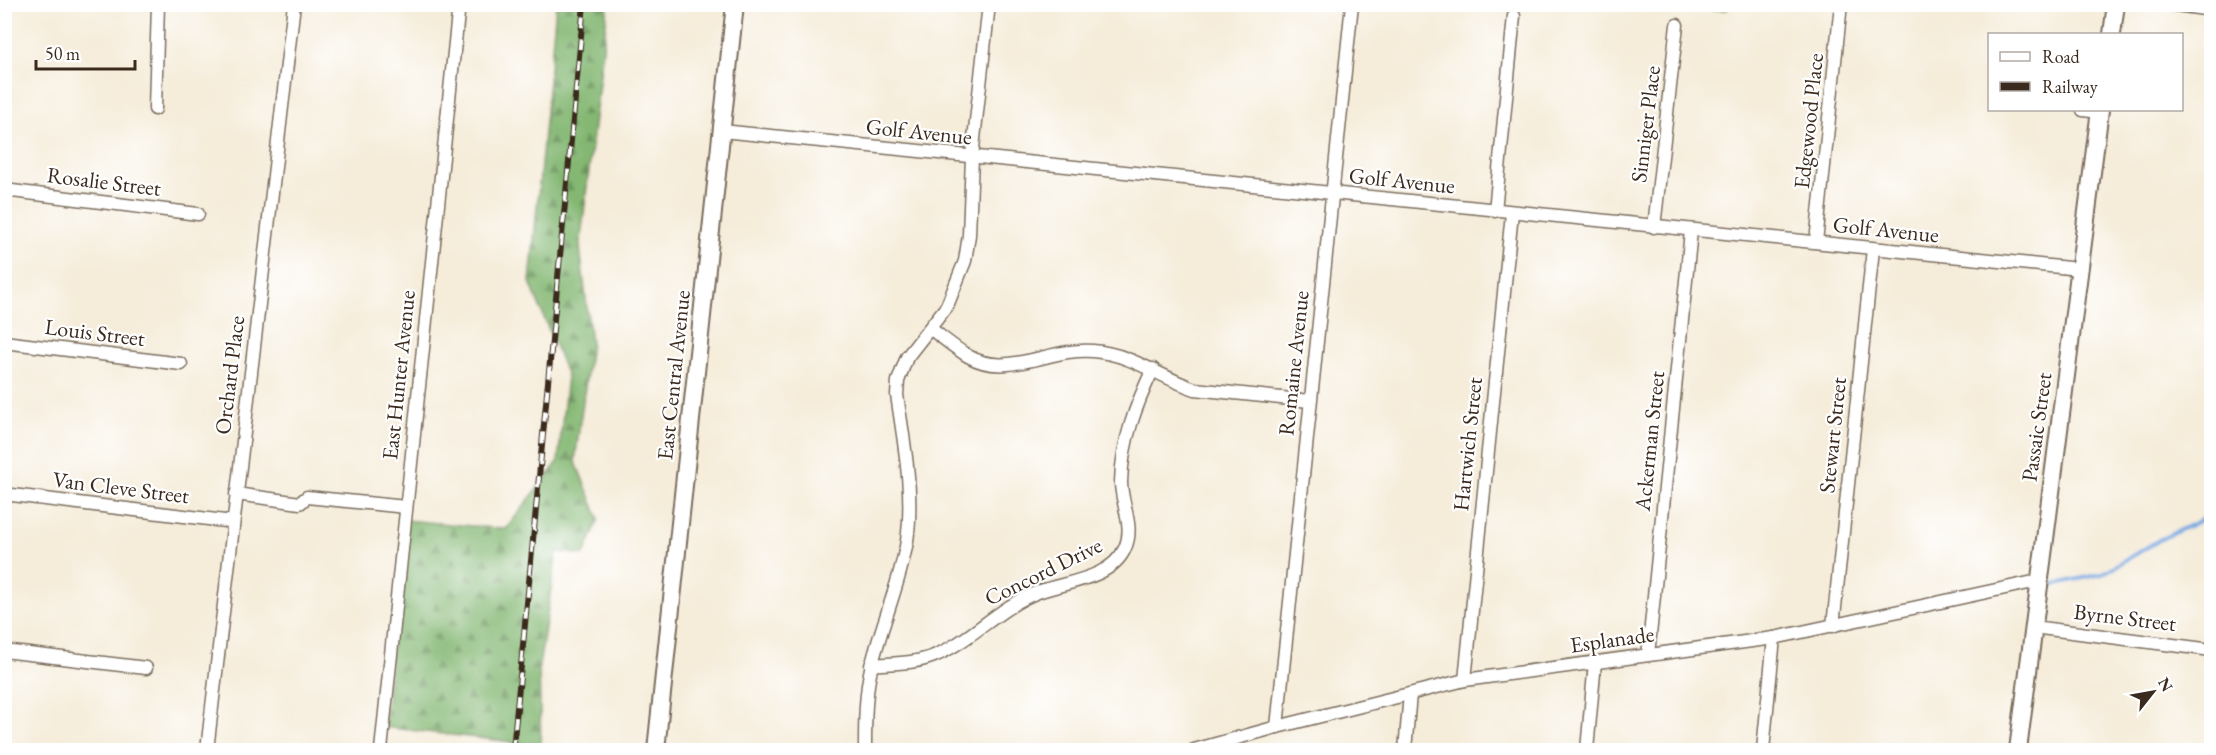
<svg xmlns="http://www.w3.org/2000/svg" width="2216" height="755" viewBox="0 0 2216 755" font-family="'EB Garamond',serif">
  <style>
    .green { fill: #a4d685; stroke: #708052; stroke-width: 1.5 }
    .forest { fill: url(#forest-firs); stroke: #5f7048; stroke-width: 1.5 }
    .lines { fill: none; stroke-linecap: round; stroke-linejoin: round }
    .stream { stroke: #79a9e3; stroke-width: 4 }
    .street-casing { stroke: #7c6e5f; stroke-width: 15 }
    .secondary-casing { stroke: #7c6e5f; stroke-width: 20 }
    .street { stroke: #fff; stroke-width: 12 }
    .secondary { stroke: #fff; stroke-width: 16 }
    .rail-casing { stroke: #3b2a1e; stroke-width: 6 }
    .rail { stroke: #fff; stroke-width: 4; stroke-dasharray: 11; stroke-linecap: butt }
    .labels { text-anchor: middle; stroke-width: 4.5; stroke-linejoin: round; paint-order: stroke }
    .street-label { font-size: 22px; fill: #3b2a1e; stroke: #fff }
  </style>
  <defs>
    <pattern id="forest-firs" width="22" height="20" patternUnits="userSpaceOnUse" patternTransform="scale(1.5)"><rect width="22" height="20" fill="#83b772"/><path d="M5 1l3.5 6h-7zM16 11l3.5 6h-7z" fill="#6c955d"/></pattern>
  </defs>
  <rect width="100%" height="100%" fill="#fff"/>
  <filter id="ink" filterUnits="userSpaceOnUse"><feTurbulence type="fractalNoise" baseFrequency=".0167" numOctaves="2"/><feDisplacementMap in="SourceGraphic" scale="12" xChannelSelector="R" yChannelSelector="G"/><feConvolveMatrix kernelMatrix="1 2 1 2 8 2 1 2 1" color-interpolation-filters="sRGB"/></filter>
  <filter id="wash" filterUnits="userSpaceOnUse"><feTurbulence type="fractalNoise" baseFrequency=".008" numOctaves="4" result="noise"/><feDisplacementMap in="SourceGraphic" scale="24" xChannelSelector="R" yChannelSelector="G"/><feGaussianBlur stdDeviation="1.35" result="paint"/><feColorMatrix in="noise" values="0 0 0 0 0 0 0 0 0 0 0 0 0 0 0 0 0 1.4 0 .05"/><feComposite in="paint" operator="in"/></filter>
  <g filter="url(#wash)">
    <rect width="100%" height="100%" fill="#f5ecd9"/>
    <!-- green -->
    <polygon class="green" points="1583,4 1727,4 1727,10"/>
    <!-- forest -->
    <polygon class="forest" points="556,5 608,5 580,247 591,343 575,460 599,519 584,555 557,552 539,666 541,750 512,750 512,742 384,727 405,520 506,529 558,462 567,376 530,282"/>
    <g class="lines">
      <!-- stream -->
      <polyline class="stream" points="2051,585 2102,574 2161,539 2212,515"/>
    </g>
  </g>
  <g filter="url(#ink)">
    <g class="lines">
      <defs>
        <g id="street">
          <polyline points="2168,4 2212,10"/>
          <polyline points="155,109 158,4"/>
          <polyline points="2083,110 2100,112"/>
          <polyline points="722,131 2079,269"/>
          <polyline points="4,190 198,214"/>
          <polyline points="1495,211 1514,16"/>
          <polyline points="1654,227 1677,25"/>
          <polyline points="1816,242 1841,4"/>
          <path d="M931 329C943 338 955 348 968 356 1007 379 1051 347 1093 351 1132 354 1159 377 1195 389L1310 401"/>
          <polyline points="4,342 181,364"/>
          <polyline points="4,494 233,522"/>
          <polyline points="236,494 300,503 307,497 406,507"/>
          <polyline points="1833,626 1873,249"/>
          <polyline points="2033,627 2212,650"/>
          <polyline points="4,651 146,668"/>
          <polyline points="1648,655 1691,231"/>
          <path d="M871 665C892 663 914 664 934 656 972 640 999 607 1038 592 1065 582 1112 579 1125 548 1135 526 1121 504 1121 482 1122 441 1136 405 1153 369"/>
          <polyline points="1465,680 1512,213"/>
          <polyline points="1277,727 1352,4"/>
          <polyline points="207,750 294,4"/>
          <polyline points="381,750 459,4"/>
          <path d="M865 750C865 722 865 692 872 664 882 623 900 583 907 541 914 493 904 443 897 395L898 381 907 357 947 306 965 261 969 235 972 157 989 4"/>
          <polyline points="1194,750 1277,727 1465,680 1774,638 2038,581"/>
          <polyline points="1405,750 1410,694"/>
          <polyline points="1587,750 1595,662"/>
          <polyline points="1763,750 1774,638"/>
        </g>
        <g id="secondary">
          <polyline points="2112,34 2116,4"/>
          <polyline points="656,750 735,4"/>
          <polyline points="2018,750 2100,110"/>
        </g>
      </defs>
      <!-- street casing -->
      <use href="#street" class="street-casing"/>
      <!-- secondary casing -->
      <use href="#secondary" class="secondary-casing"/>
      <!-- street -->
      <use href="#street" class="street"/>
      <!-- secondary -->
      <use href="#secondary" class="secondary"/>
      <defs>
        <g id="rail">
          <polyline points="484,750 484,747"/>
          <polyline points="513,750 584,4"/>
        </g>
      </defs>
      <!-- rail casing -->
      <use href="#rail" class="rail-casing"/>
      <!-- rail -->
      <use href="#rail" class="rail"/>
    </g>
  </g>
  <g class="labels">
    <!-- street labels -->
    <g class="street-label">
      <text transform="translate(1808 121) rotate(-84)" y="8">Edgewood Place</text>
      <text transform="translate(1645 124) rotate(-83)" y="8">Sinniger Place</text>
      <text transform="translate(919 131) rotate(6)" y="8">Golf Avenue</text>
      <text transform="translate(1402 180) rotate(6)" y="8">Golf Avenue</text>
      <text transform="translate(104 181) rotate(7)" y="8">Rosalie Street</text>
      <text transform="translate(1886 229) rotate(6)" y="8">Golf Avenue</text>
      <text transform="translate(95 332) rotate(7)" y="8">Louis Street</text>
      <text transform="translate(1293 363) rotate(-84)" y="8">Romaine Avenue</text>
      <text transform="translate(229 375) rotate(-83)" y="8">Orchard Place</text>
      <text transform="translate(398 375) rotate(-84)" y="8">East Hunter Avenue</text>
      <text transform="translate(673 375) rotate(-84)" y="8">East Central Avenue</text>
      <text transform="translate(2036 427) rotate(-82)" y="8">Passaic Street</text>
      <text transform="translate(1832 435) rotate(-84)" y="8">Stewart Street</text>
      <text transform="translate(1649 441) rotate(-84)" y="8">Ackerman Street</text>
      <text transform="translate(1467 444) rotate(-84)" y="8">Hartwich Street</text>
      <text transform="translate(121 487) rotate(7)" y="8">Van Cleve Street</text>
      <text transform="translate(1043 571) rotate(-26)" y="8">Concord Drive</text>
      <text transform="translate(2125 617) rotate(7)" y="8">Byrne Street</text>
      <text transform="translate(1612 639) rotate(-8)" y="8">Esplanade</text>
    </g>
  </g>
  <!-- margin -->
  <rect width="2216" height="755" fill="none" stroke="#fff" stroke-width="24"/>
  <!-- legend -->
  <rect x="1988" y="33" width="195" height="78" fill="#ffffff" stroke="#b1aaa5" stroke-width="1.5"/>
  <rect x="2000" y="52" width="30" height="9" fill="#ffffff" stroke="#b1aaa5" stroke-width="1.5"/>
  <text x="2042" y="63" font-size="18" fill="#3b2a1e">Road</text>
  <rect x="2000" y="82" width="30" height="9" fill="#3b2a1e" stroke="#b1aaa5" stroke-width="1.5"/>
  <text x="2042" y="93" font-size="18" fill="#3b2a1e">Railway</text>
  <!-- north arrow -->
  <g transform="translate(2153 692) rotate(59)" stroke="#ffffff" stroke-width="4.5" paint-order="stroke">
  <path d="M0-4.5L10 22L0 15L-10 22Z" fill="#3b2a1e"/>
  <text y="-9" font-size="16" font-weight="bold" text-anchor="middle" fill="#3b2a1e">N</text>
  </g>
  <!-- scale -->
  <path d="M36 60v9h99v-9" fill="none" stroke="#3b2a1e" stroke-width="3"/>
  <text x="45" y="60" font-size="18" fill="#3b2a1e" stroke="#ffffff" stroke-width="4.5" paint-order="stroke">50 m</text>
</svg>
